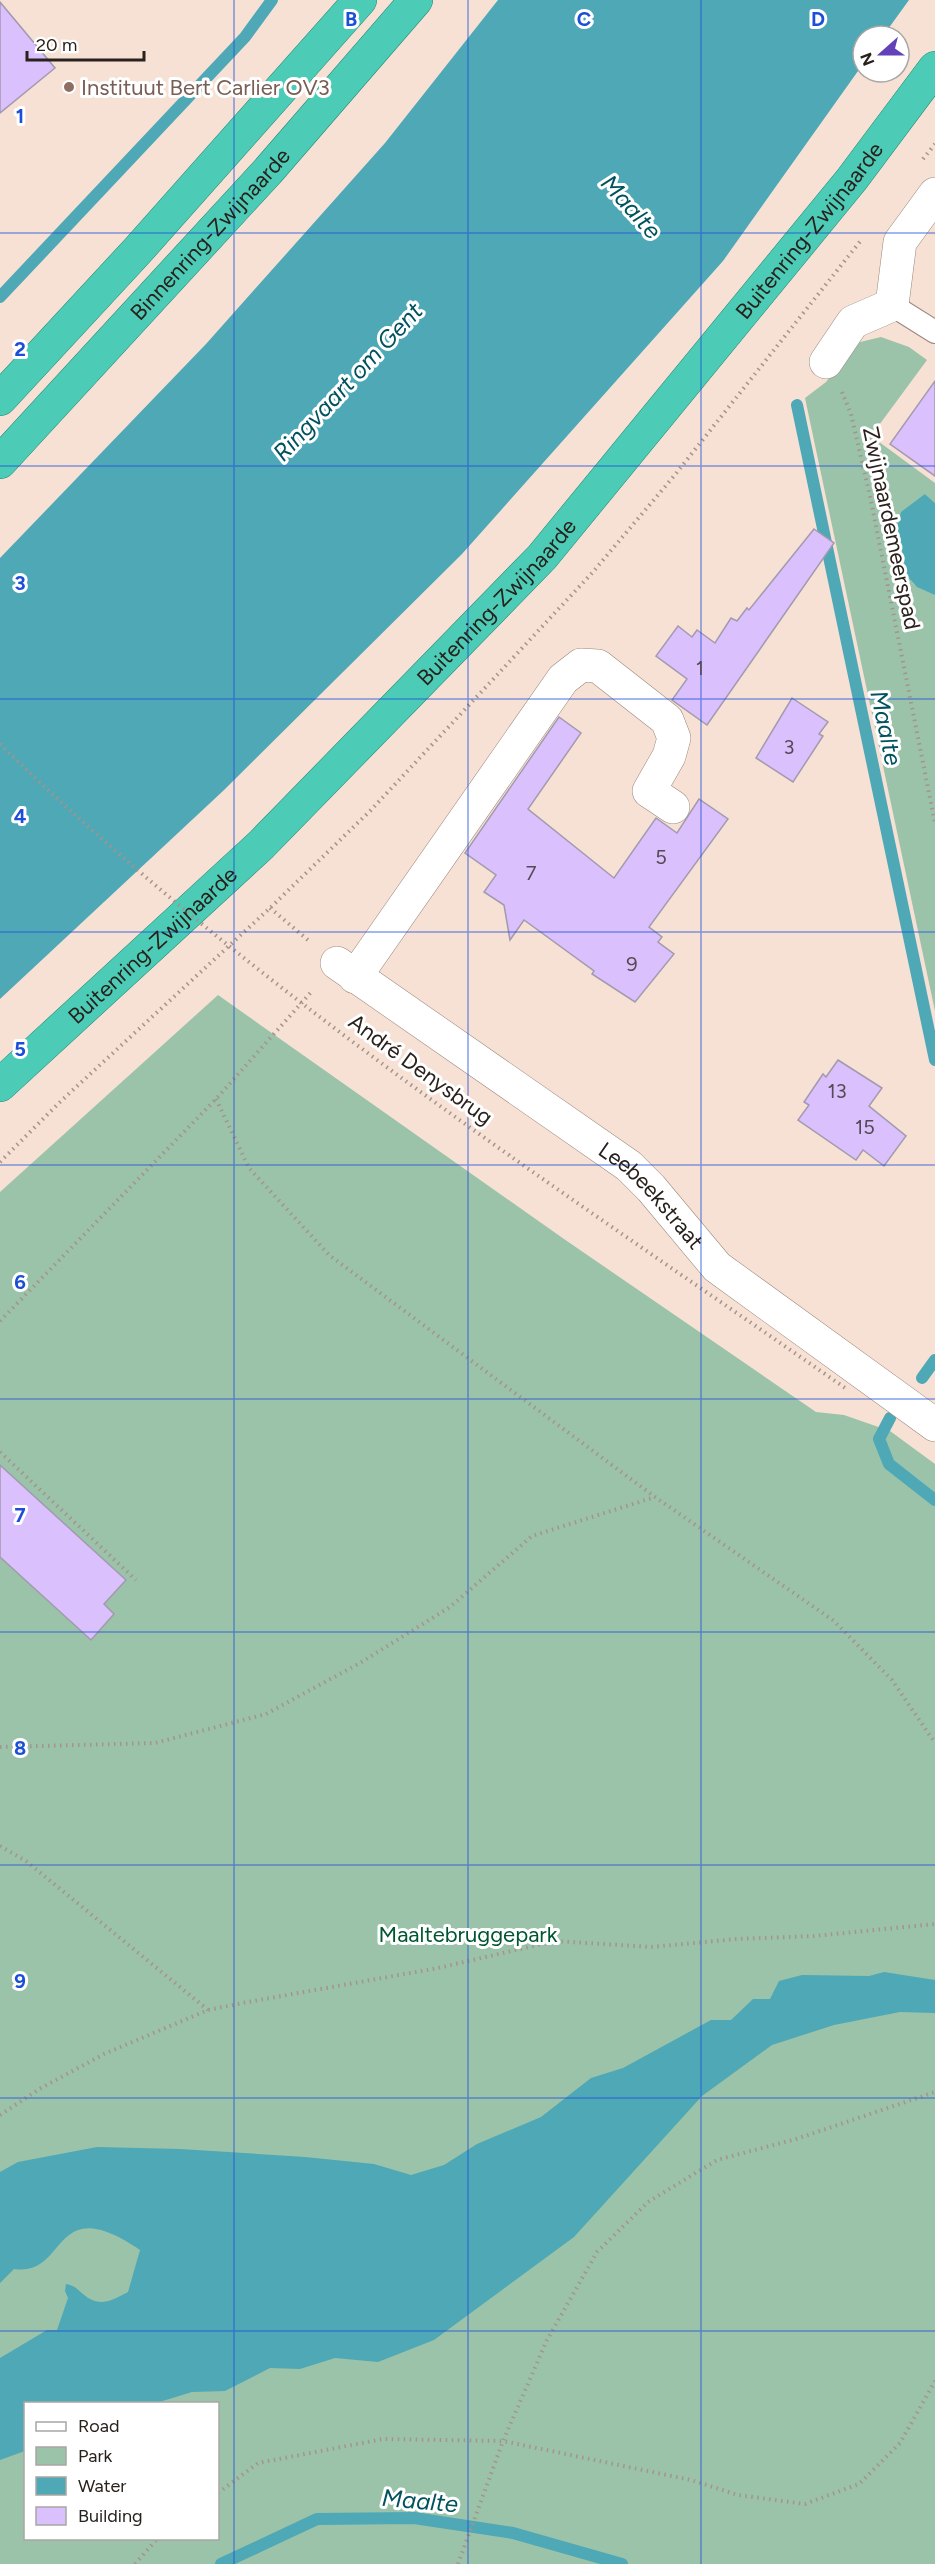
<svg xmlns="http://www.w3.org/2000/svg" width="935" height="2564" viewBox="0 0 935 2564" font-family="Figtree,sans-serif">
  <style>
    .green { fill: #9bc3a9; fill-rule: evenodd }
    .water { fill: #4ea8b6 }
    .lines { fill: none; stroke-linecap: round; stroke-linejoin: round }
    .stream { stroke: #4ea8b6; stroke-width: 12 }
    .building { fill: #dac0fc; stroke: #a29aae; stroke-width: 1.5 }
    .service-casing { stroke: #9b877c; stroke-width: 24 }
    .minor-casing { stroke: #9b877c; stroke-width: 34 }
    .trunk-casing { stroke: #228874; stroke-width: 34 }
    .path { stroke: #a4948b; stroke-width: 4; stroke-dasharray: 1.5 4.5; stroke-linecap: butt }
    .service { stroke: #fff; stroke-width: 22 }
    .minor { stroke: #fff; stroke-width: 33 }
    .trunk { stroke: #4cccb6; stroke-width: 33 }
    .path-bridge { stroke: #a4948b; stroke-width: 4; stroke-dasharray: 1.5 4.5; stroke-linecap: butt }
    .grid { fill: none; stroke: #1d4ed8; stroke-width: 1.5; stroke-opacity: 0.55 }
    .education-dot { fill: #8d6e63; stroke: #fff; stroke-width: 2 }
    .labels { text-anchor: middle; stroke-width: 6; stroke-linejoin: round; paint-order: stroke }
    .number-label { font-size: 20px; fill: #554954 }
    .education-label { font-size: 22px; fill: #785e54; stroke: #fff; text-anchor: start }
    .street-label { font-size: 22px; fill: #29211c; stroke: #fff }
    .park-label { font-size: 22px; fill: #015531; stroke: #fff }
    .water-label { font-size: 24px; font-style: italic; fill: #00525d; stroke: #fff }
    .grid-label { font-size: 20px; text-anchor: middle; font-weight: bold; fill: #1d4ed8; stroke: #fff; stroke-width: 6; stroke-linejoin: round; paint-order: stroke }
  </style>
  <rect width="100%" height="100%" fill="#f7e1d5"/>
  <!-- green -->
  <g class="green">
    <path d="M881 337 909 347 927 360 871 436 935 483V503L925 494 900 550C907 562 905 578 917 586 922 590 929 590 935 595V1011L805 398 826 382 856 343Z"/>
    <path d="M218 995 564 1239 816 1412 844 1415 890 1431 935 1464V2564H0V1192ZM26 2404H218V2538H26Z"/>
  </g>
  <!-- water -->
  <g class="water">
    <polygon points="498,0 909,0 883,36 863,36 863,64 723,261 462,554 223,791 0,999 0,558 206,344 385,143"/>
    <polygon points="925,494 935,503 935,595 917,587 907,576 897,528 901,512"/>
    <path d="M884 1972 935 1980V2013L900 2012 834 2025 772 2045 702 2096 574 2237 434 2340 378 2362 335 2358 300 2369 270 2368 225 2391 192 2392 156 2403 26 2404 25 2451 0 2460V2358L47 2330H57L68 2298 65 2291 66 2284C75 2286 76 2288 83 2294 99 2308 111 2301 128 2292L140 2250C50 2189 69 2277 14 2269L0 2283V2172L18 2162 97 2147 180 2149 305 2157 374 2164 411 2175 444 2165 477 2144 541 2117 591 2078 623 2068 711 2020H731L753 1999H770L779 1981 802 1975 869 1976Z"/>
  </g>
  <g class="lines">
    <!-- stream -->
    <g class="stream">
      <polyline points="0,297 245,37 272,0"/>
      <polyline points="797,405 935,1060"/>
      <polyline points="922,1378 935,1360"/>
      <polyline points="890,1418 879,1439 889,1464 935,1500"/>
      <polyline points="221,2564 317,2519 414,2518 513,2533 622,2564"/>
    </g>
  </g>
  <!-- building -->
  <g class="building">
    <polygon points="0,2 55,68 0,113"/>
    <polygon points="935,381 935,476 890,444"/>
    <polygon points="814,529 834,543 707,725 672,700 687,679 656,656 678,626 692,637 697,630 715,643 731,618 737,621 747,608 749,610"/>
    <polygon points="792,698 828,722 819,734 823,736 793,782 756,758"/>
    <polygon points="559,717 581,733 528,809 614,878 656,818 677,833 699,799 728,819 649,927 662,937 658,942 674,954 635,1002 592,974 594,971 524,920 510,940 504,905 484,892 496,875 465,853"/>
    <polygon points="838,1060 882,1088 869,1106 906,1136 884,1166 863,1150 856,1160 798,1120 809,1105 804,1102 823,1074 826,1077"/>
    <polygon points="0,1465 126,1580 104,1604 114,1614 91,1640 0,1557"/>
  </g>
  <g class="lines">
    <defs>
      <polyline id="service" points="892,305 935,332"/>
      <g id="minor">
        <polyline points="826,362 853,322 892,305 900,242 935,194"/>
        <path id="s1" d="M337 963 629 1166 651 1188 717 1267 935 1425"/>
        <polyline points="355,977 563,679 581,665 598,666 667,720 674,738 669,756 649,791 673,807"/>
      </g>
      <g id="trunk">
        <polyline points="0,399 138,250 360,0"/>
        <path id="s2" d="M0 462 268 171 416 0"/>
        <path id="s3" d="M0 1085 261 845 542 557 852 179 935 68"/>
      </g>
    </defs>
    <!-- service casing -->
    <use href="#service" class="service-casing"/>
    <!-- minor casing -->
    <use href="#minor" class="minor-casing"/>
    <!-- trunk casing -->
    <use href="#trunk" class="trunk-casing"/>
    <!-- path -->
    <g class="path">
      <polyline points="923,159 935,144"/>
      <polyline points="842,392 851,414 870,496 935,823"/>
      <polyline points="270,908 308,940"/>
      <polyline points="216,1099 249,1168 329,1255 655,1497 834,1621 892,1680 935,1743"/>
      <polyline points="0,1162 61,1101 270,908 371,810 498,674 592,573 674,476 862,239"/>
      <polyline points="0,1321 216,1099 313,990"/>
      <polyline points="0,1452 136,1580"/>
      <polyline points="0,1747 155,1743 266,1714 360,1663 450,1607 532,1536 655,1497"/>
      <polyline points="0,1846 26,1861 208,2010"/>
      <polyline points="0,2115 41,2088 104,2054 208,2010 248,2002 438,1968 555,1941 651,1947 737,1939 814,1936 935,1924"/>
      <polyline points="218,2493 258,2463 383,2439 503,2441 691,2480 738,2495 805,2504 859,2484 900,2443 935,2381"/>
      <polyline points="135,2564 158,2538"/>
      <polyline points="458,2564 503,2441 547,2340 597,2252 648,2202 717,2160 796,2139 935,2092"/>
    </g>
    <!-- service -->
    <use href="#service" class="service"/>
    <!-- minor -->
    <use href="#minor" class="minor"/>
    <!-- trunk -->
    <use href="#trunk" class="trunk"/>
    <!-- path-bridge -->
    <path class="path-bridge" d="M0 744C254 993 557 1187 848 1390"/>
  </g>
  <!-- grid -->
  <path class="grid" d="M234 0V2564M468 0V2564M701 0V2564M0 233H935M0 466H935M0 699H935M0 932H935M0 1165H935M0 1399H935M0 1632H935M0 1865H935M0 2098H935M0 2331H935"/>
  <!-- markers -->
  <circle class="education-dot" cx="69" cy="87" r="6"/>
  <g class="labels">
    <!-- number labels -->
    <g class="number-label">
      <text x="700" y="675">1</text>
      <text x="789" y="754">3</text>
      <text x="661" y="864">5</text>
      <text x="531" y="880">7</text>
      <text x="632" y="971">9</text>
      <text x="837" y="1098">13</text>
      <text x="865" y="1134">15</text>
    </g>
    <!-- education labels -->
    <g class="education-label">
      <text x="81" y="95">Instituut Bert Carlier OV3</text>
    </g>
    <!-- street labels -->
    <g class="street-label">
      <text dy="8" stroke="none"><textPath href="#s3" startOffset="1179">Buitenring-Zwijnaarde</textPath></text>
      <text dy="8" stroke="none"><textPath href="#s2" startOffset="310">Binnenring-Zwijnaarde</textPath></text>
      <text transform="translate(892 528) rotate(78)" y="8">Zwijnaardemeerspad</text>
      <text dy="8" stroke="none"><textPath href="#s3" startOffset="693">Buitenring-Zwijnaarde</textPath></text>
      <text dy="8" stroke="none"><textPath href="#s3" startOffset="207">Buitenring-Zwijnaarde</textPath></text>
      <text transform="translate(421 1069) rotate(36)" y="8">André Denysbrug</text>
      <text dy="8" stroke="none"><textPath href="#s1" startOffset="392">Leebeekstraat</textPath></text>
    </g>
    <!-- park labels -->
    <g class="park-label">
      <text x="468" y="1942">Maaltebruggepark</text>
    </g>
    <!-- water labels -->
    <g class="water-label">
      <text transform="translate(631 207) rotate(48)" y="8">Maalte</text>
      <text transform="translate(348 382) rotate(-47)" y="8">Ringvaart om Gent</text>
      <text transform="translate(886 728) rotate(78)" y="8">Maalte</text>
      <text transform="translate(420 2501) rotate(5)" y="8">Maalte</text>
    </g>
  </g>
  <g class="grid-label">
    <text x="351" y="26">B</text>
    <text x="584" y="26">C</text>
    <text x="818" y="26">D</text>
    <text x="20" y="123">1</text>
    <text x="20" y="356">2</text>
    <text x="20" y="590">3</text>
    <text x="20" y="823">4</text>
    <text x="20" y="1056">5</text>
    <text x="20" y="1289">6</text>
    <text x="20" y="1522">7</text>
    <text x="20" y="1755">8</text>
    <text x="20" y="1988">9</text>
  </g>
  <!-- legend -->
  <rect x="24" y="2402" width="195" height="138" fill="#ffffff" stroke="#a9a6a4" stroke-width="1.5"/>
  <rect x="36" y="2422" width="30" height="9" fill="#ffffff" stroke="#a9a6a4" stroke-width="1.5"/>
  <text x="78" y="2432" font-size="18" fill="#29211c">Road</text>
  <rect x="36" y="2447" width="30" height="18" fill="#9bc3a9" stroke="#a9a6a4" stroke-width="1.5"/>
  <text x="78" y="2462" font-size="18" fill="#29211c">Park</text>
  <rect x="36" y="2477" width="30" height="18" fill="#4ea8b6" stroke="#a9a6a4" stroke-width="1.5"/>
  <text x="78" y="2492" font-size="18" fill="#29211c">Water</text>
  <rect x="36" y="2507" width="30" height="18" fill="#dac0fc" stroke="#a9a6a4" stroke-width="1.5"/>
  <text x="78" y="2522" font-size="18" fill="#29211c">Building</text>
  <!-- north arrow -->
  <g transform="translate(881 54) rotate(249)"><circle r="28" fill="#ffffff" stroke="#a9a6a4" stroke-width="1.5"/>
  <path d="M0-4.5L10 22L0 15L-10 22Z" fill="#6241b9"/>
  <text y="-9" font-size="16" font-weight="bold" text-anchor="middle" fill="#29211c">N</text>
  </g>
  <!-- scale -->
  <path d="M27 51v9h117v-9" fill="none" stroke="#29211c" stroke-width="3"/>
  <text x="36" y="51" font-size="18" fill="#29211c" stroke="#ffffff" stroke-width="4.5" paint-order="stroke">20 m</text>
</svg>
